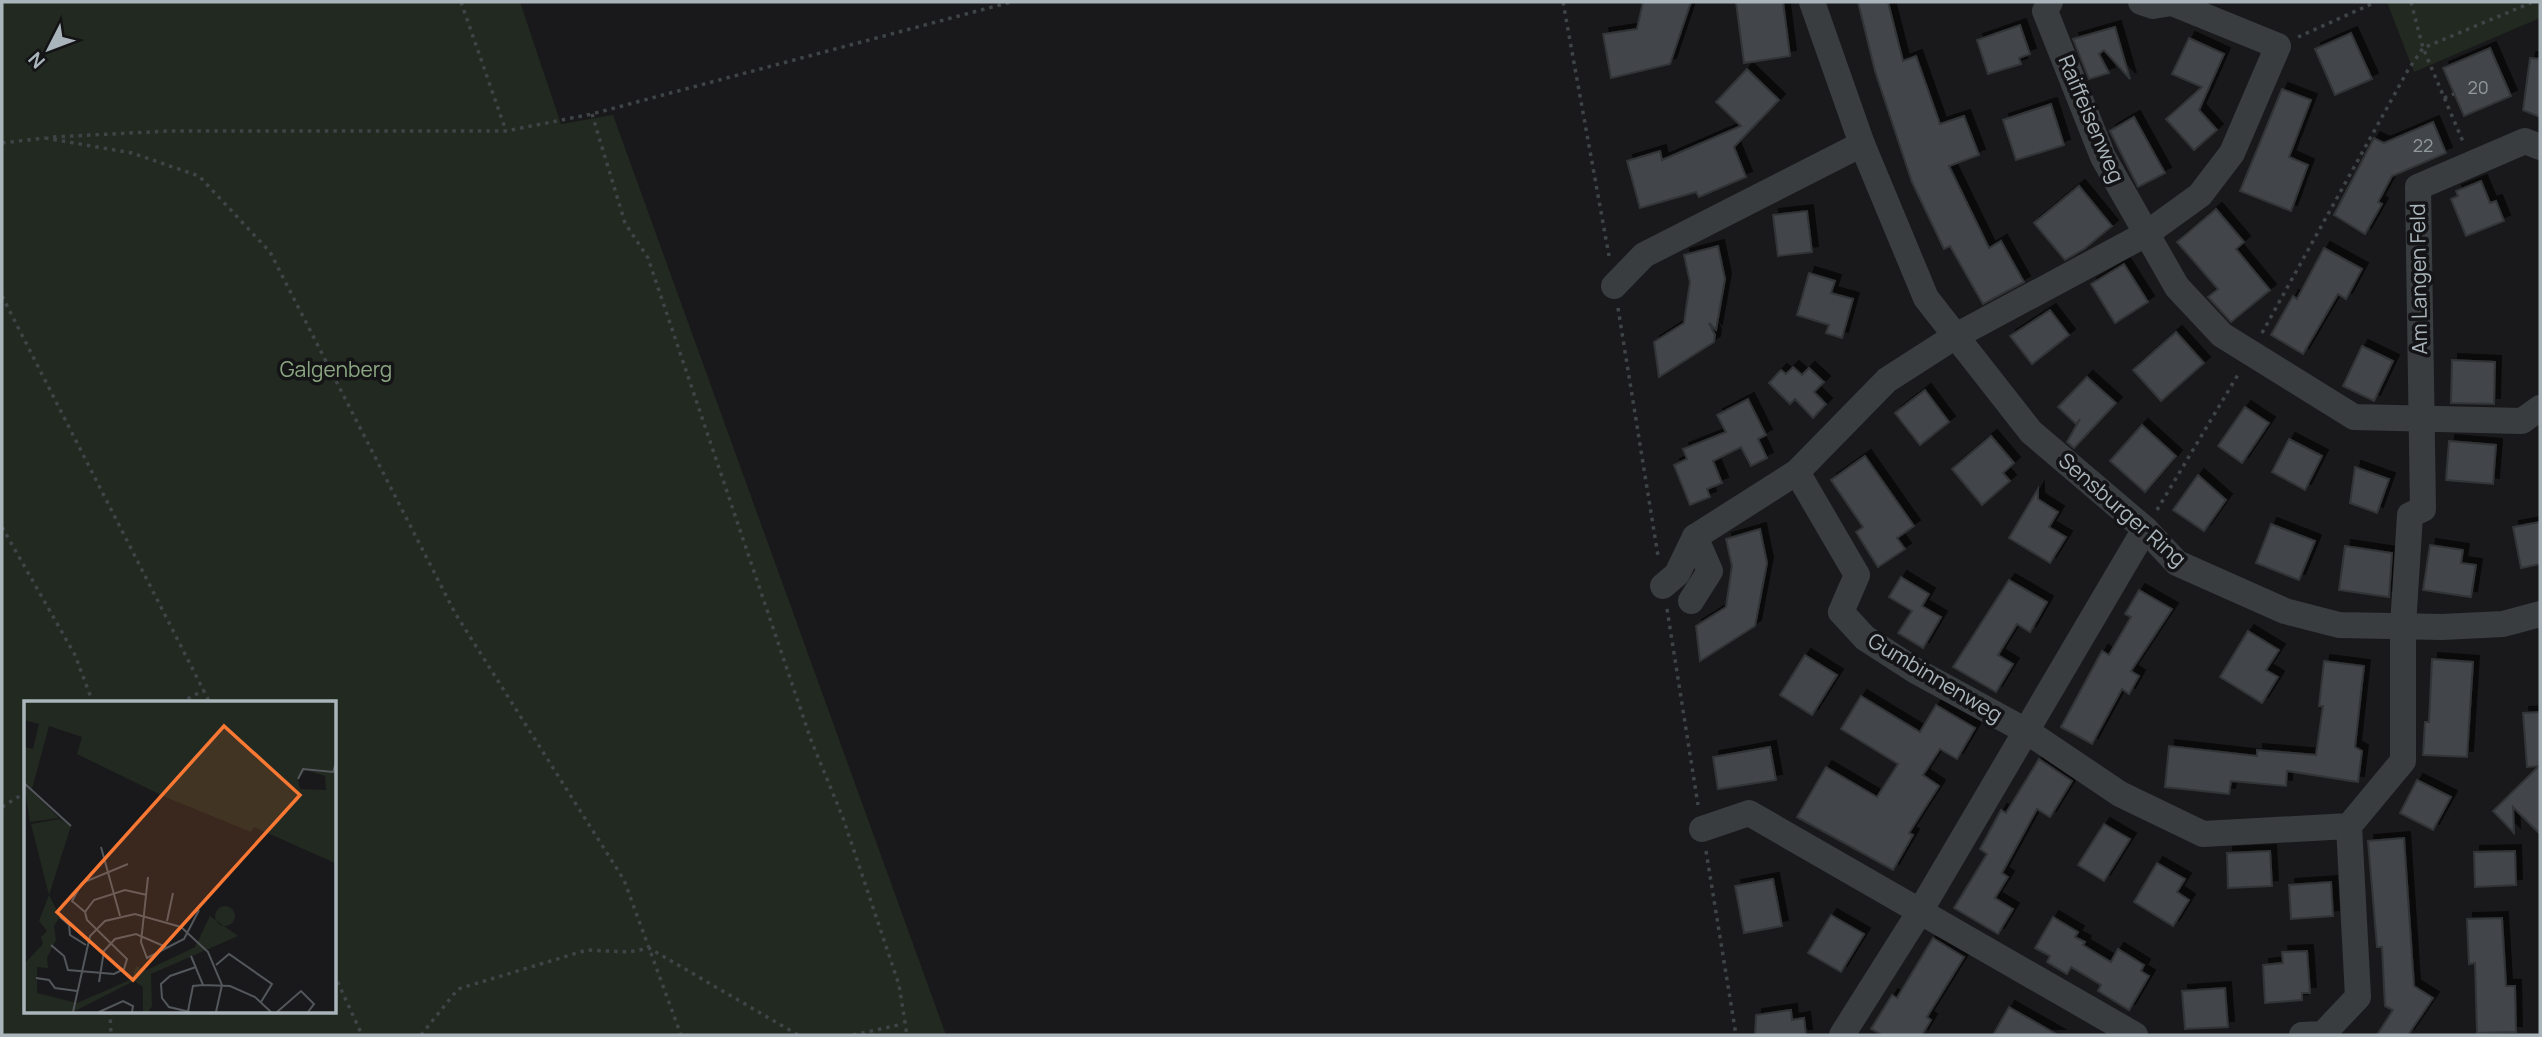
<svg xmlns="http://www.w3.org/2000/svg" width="2542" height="1037" viewBox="0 0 2542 1037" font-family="Manrope,sans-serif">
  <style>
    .green { fill: #222920; fill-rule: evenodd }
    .building { fill: #434548; stroke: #323437; stroke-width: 2; filter: url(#shadow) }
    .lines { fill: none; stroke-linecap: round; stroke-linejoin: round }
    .path { stroke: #3f4447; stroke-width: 3.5; stroke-dasharray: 3.5 5; stroke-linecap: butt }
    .street { stroke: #393d40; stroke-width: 26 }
    .labels { text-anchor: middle; stroke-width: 7; stroke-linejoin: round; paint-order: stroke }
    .number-label { font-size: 18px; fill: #90999e }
    .street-label { font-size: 21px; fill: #aab5bb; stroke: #141416 }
    .park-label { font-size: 21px; fill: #8ba781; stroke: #141416 }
    .inset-road { fill: none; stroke: #53575b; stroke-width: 2 }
    .view { fill: #f97833; fill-opacity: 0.15; stroke: #f97833; stroke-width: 3.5 }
    .inset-edge { fill: none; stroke: #aab5bb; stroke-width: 3.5 }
  </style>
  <defs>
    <filter id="shadow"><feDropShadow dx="6" dy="-6" stdDeviation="0" flood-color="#0009"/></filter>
  </defs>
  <rect width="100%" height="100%" fill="#19191b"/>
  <!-- green -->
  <g class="green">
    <path d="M2 2H520L561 124 613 115 946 1035H2ZM26 703H334V1011H26Z"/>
    <polygon points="2387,2 2540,2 2540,18 2414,72"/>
  </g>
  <!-- building -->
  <g class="building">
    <polygon points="1643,2 1691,2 1670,64 1611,78 1603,34 1637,29"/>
    <polygon points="1736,2 1783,2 1790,56 1744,63"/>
    <polygon points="1858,2 1888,2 1903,61 1916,56 1940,124 1964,116 1979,155 1949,166 1989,248 2001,241 2024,282 1983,304 1950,246 1944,249 1912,182 1875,71"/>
    <polygon points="2020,25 2030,54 2019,58 2021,64 1988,74 1977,40"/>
    <polygon points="2115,27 2130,79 2104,50 2099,54 2109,73 2089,79 2073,39"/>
    <polygon points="2351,33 2372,79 2335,95 2315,49"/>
    <polygon points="2189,38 2224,54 2199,110 2217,130 2194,150 2166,119 2202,87 2172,74"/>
    <polygon points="2490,48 2511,96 2464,116 2443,68"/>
    <polygon points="2530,58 2540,59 2540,117 2523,110"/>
    <polygon points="1747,69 1779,100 1734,147 1746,177 1699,197 1696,192 1640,208 1627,161 1660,151 1662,160 1741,126 1716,102"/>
    <polygon points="2282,89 2311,100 2289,157 2308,165 2291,211 2240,191"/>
    <polygon points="2051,104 2064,145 2016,160 2003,120"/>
    <polygon points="2134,117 2165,173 2138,187 2110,131"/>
    <polygon points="2433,122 2446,153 2392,176 2378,202 2382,204 2365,234 2334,215 2374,138 2384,143"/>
    <polygon points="2481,181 2490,203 2496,201 2504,221 2466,236 2451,199 2458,196 2456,191"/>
    <polygon points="2079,186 2112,226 2084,249 2065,260 2034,223"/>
    <polygon points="2216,209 2244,242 2236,249 2270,290 2231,322 2208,297 2218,289 2177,242"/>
    <polygon points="1807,211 1812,252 1778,256 1773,215"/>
    <polygon points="1718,246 1725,279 1716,330 1709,323 1715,335 1714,342 1659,377 1654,342 1684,323 1690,282 1684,255"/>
    <polygon points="2324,248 2362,269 2346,299 2338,294 2303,354 2271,335 2293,296 2297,299"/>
    <polygon points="2124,264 2148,302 2115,323 2091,284"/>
    <polygon points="1809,273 1835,281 1831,293 1853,299 1842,338 1826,333 1829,325 1797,315"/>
    <polygon points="2050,310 2069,335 2032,364 2010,336"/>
    <polygon points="2176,332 2204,363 2161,401 2133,370"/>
    <polygon points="2362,346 2393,361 2374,401 2343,386"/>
    <polygon points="2452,360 2495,362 2494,404 2451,403"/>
    <polygon points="1793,367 1802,375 1809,368 1824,382 1814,392 1826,404 1813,418 1795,399 1790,404 1769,383 1781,370 1786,374"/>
    <polygon points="2087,377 2116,403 2074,448 2067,442 2080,419 2076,424 2058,407"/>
    <polygon points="1925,390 1949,422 1920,445 1895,413"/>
    <polygon points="1748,399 1766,435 1758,439 1767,458 1751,466 1741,447 1713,461 1722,483 1707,489 1710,497 1690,505 1674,465 1687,459 1683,449 1726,432 1717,415"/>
    <polygon points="2245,407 2269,423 2242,463 2218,446"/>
    <polygon points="2142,425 2176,456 2145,492 2110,461"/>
    <polygon points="1991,436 2014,463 2003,473 2010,481 1982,505 1952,469"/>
    <polygon points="2289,439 2322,456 2305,490 2272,472"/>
    <polygon points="2449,441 2496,445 2493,484 2446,480"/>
    <polygon points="1865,456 1914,526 1897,538 1905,549 1878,567 1856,532 1863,527 1831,480"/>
    <polygon points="2355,467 2389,479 2377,513 2350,503"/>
    <polygon points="2198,475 2226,500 2204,531 2173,510"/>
    <polygon points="2038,489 2038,499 2058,512 2049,527 2066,537 2050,563 2009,538"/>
    <polygon points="2540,522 2540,564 2521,568 2513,527"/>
    <polygon points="2271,524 2315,541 2299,580 2256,563"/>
    <polygon points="1760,529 1767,563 1755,626 1700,661 1696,626 1726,607 1732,566 1726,539"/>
    <polygon points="2430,545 2463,550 2461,563 2476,565 2471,597 2423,590"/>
    <polygon points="2345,546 2392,553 2389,597 2339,590"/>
    <polygon points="1901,577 1929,594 1922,606 1941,617 1923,648 1898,633 1912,611 1889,597"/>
    <polygon points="2009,580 2047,602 2030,632 2017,624 1998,655 2013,664 1996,692 1953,667"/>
    <polygon points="2139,590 2172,609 2131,671 2139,676 2129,694 2122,689 2092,744 2061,727 2102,651 2109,655 2131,617 2125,614"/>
    <polygon points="2248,631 2279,650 2266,670 2278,677 2262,703 2220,677"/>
    <polygon points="1805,655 1837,675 1812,715 1780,695"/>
    <polygon points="2432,659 2473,662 2467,757 2423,755 2425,722 2429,722"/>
    <polygon points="2324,661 2364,666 2355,747 2362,751 2358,782 2287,771 2286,786 2231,781 2229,794 2165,787 2169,746 2257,756 2257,750 2316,755 2323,706 2319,706"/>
    <polygon points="1861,696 1920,732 1936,705 1975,728 1957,759 1940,749 1923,775 1939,786 1909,833 1913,835 1893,870 1797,817 1826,767 1877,797 1898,764 1841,729"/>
    <polygon points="2540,712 2540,834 2513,807 2514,833 2493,811 2539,766 2527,767 2523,713"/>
    <polygon points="1770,747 1776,780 1718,789 1713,757"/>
    <polygon points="2039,759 2072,781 2050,817 2037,809 2002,873 2008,877 1995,898 2013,909 1998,934 1954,908 1987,854 1980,849 2001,810 2006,813"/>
    <polygon points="2417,780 2451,797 2433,830 2400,813"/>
    <polygon points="2104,824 2130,839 2104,881 2078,865"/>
    <polygon points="2404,838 2414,986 2433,998 2408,1035 2377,1035 2393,1010 2385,1006 2382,947 2377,947 2368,841"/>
    <polygon points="2270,851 2272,886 2228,888 2227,853"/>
    <polygon points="2515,851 2516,885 2475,887 2474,852"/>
    <polygon points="2157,863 2185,879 2177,892 2189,900 2173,926 2134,902"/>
    <polygon points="1773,879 1782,926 1744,933 1735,886"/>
    <polygon points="2331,882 2333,916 2291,919 2289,885"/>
    <polygon points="1831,915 1864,934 1841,972 1808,953"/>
    <polygon points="2053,917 2078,932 2075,937 2085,942 2083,945 2111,962 2118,949 2144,965 2141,971 2149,976 2129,1010 2098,991 2101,985 2071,967 2067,974 2047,962 2050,956 2035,948"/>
    <polygon points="2502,918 2506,986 2515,986 2516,1032 2477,1033 2475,963 2469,964 2467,919"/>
    <polygon points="1933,938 1964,957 1927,1017 1931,1020 1922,1035 1882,1035 1871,1029 1892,995 1897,998"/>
    <polygon points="2307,951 2310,993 2302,993 2302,1000 2265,1003 2263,965 2283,963 2282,952"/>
    <polygon points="2225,988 2228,1027 2185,1029 2182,991"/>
    <polygon points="2009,1007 2058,1035 1993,1035"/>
    <polygon points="1791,1010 1792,1020 1804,1018 1806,1035 1755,1035 1756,1015"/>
  </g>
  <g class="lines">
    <!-- path -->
    <g class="path">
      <polyline points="461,2 506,131"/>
      <polyline points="1563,2 1609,256"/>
      <polyline points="2411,2 2423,48 2464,144"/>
      <polyline points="2298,37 2376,2"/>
      <polyline points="2444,98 2454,94"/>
      <polyline points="592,114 625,223 648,258 811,740 843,818 899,985 907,1035"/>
      <polyline points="53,137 169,131 506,131 592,114 1011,2"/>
      <polyline points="45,138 132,153 199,176 270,252 455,613 624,880 681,1035"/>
      <polyline points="2,143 45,138"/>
      <polyline points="2,296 210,703"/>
      <polyline points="1618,308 1658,556"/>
      <polyline points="2262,333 2408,70 2423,48 2533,2"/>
      <polyline points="2157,510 2239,373"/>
      <polyline points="2,527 75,655 93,703"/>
      <polyline points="1667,609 1698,805"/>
      <polyline points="180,703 204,690"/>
      <polyline points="2,807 26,792"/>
      <polyline points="1706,851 1736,1035"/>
      <polyline points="334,974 362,1035"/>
      <polyline points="110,1011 111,1035"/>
      <polyline points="421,1035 458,989 587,950 629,952 649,948 798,1035"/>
      <polyline points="853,1035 903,1024"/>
    </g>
    <!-- street -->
    <g class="street">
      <polyline points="1812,2 1862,144 1926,298 2031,432 2145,529 2177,563 2285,611 2339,625 2442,627 2503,624 2540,614"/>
      <polyline points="2050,2 2045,11 2103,157 2177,287 2222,335 2354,417 2522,421 2540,408"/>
      <polyline points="1614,286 1644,255 1862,144"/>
      <polyline points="1797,472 1857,575 1841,612 1865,638 1916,671 2028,732 2120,794 2203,834 2349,826 2403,761 2403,626 2410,515 2423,509 2418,187 2525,141 2540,147"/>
      <polyline points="1663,586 1677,574 1695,537 1797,472 1887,380 1954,337 2146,234 2200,195 2232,153 2278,46 2172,3 2153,6 2141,2"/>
      <polyline points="1691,601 1710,571 1695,537"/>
      <polyline points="1702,829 1749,813 2135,1035"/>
      <polyline points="1842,1035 1919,913 2145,529"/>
      <polyline points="2302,1035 2323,1034 2358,997 2349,826"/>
    </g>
  </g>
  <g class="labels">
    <!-- number labels -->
    <g class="number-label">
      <text x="2478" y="94">20</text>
      <text x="2423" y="152">22</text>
    </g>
    <!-- street labels -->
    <g class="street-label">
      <text transform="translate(2091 119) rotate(67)" y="7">Raiffeisenweg</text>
      <text transform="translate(2419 279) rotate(-91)" y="7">Am Langen Feld</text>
      <text transform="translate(2122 510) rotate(41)" y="7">Sensburger Ring</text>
      <text transform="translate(1935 678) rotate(31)" y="7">Gumbinnenweg</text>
    </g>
    <!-- park labels -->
    <g class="park-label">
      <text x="336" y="377">Galgenberg</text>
    </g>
  </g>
  <!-- overview -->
  <g transform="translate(24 701)">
    <rect width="312" height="312" fill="#19191b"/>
    <path d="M0 0H311V162L230 126 227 131 139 95 53 53 58 36 25 25 8 88 0 81V46L9 48 15 23 0 19ZM281 69 301 75 302 89 276 88 274 79ZM0 83 35 117 6 121ZM36 118 47 125 25 194 36 216 30 225 32 239 23 257 24 267 13 266V292L53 302 108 278 112 265 123 269 171 246 186 215 214 235 127 273 128 305 124 311H119V286L110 280 49 311H0V263L19 243 17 236 23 230 15 220 25 194 7 123ZM191 215a10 10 0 1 1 20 0a10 10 0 1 1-20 0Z" fill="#222920" fill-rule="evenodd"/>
    <path class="inset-road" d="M274 78 279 68 309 71 312 62M0 82 47 125M77 146 96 215M124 176 117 241 123 257 160 238 175 209M61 211 48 200 58 182 104 163M36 216 45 224 46 234 62 244M143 220 149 192M27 244 40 255 44 269 90 273 100 268 103 258 63 219 61 211 70 199 101 189 123 194M167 255 179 284 206 285 231 296 247 311M192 264 205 253 248 283 237 301M12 277 25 279 31 287 53 290M75 281 80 250 91 238 112 233 142 246M164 310 169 285 179 284M49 311 66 235 81 220 111 213 157 226 184 251 198 284 192 311M75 311 99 300 109 305 108 311M166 311 145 306 138 297 137 283 146 275 172 266M253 311 277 290 290 303 284 311"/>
    <path class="view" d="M200 25 276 94 109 279 33 211Z"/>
    <rect width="312" height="312" class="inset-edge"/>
  </g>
  <!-- border -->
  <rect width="2542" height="1037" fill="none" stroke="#aab5bb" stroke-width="7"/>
  <!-- north arrow -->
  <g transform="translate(49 49) rotate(228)" stroke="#141416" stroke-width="5" paint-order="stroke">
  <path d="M0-5L12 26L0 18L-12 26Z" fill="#aab5bb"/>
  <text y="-10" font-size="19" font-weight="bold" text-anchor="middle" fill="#aab5bb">N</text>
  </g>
</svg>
